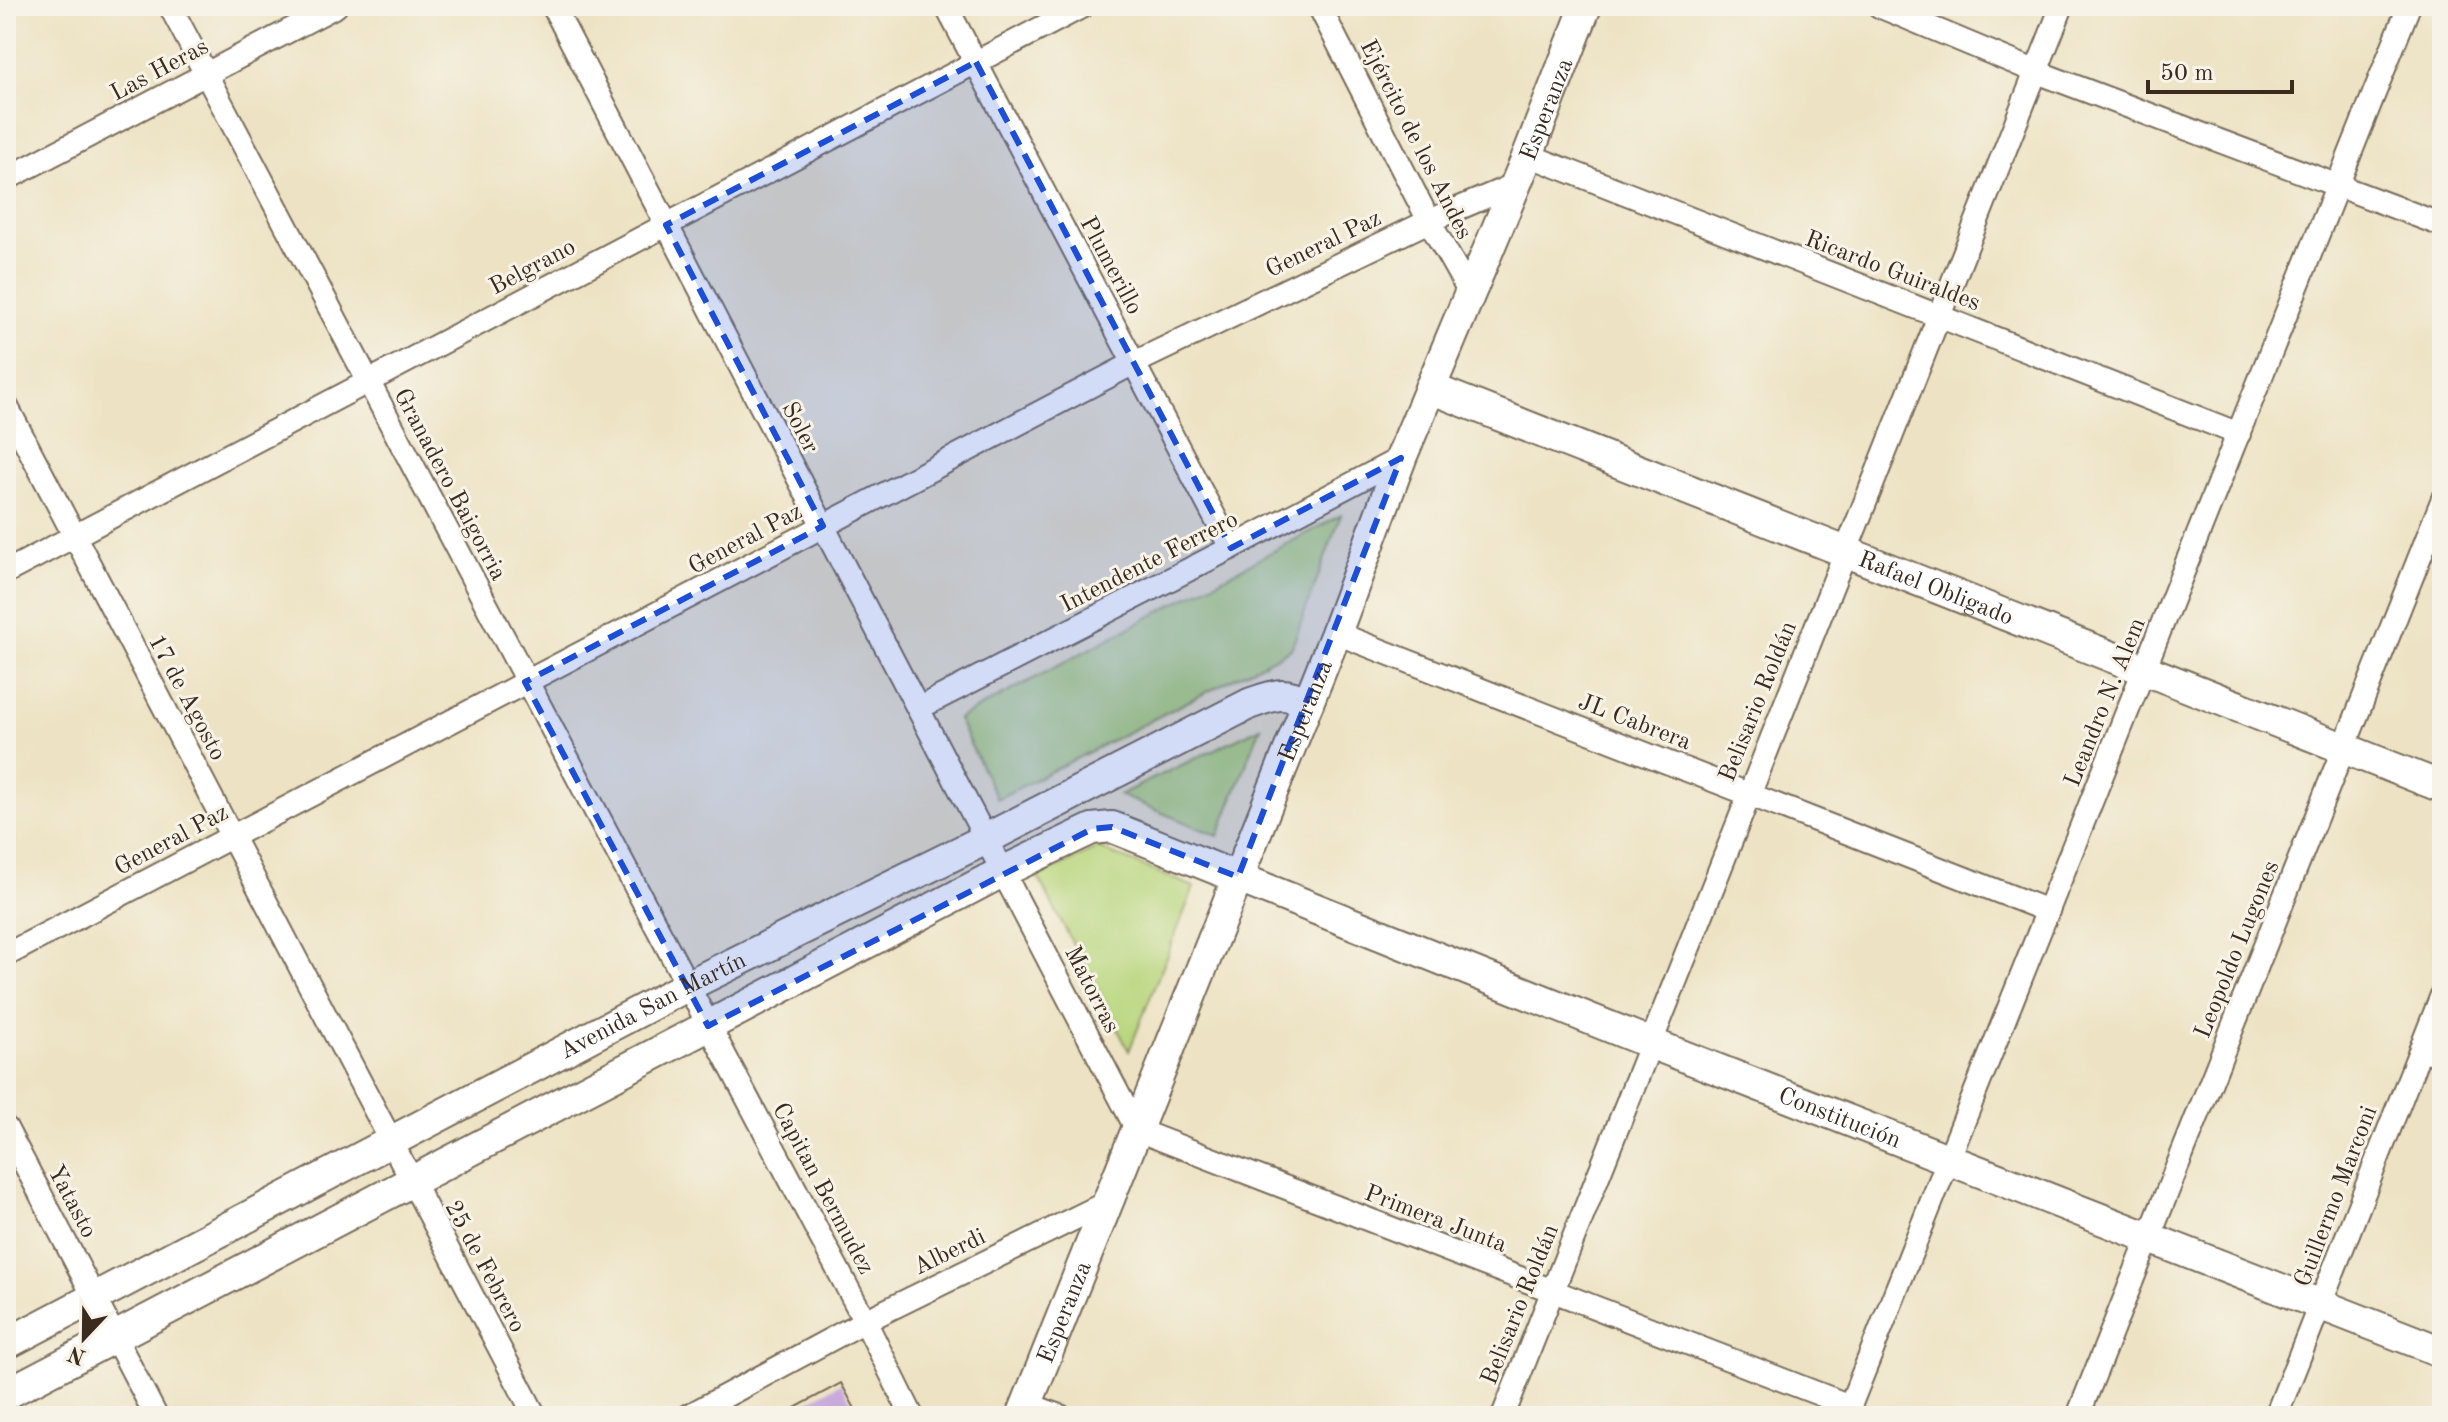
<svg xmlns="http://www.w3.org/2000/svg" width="2448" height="1422" viewBox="0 0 2448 1422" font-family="'Old Standard TT',serif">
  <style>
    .green { fill: #b8d67d; stroke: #7a804e; stroke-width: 2 }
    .building { fill: #c9aadc }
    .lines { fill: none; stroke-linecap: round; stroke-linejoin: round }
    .minor-casing { stroke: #796b58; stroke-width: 26 }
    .secondary-casing { stroke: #796b58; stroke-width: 34 }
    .minor { stroke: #fff; stroke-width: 22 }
    .secondary { stroke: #fff; stroke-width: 30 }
    .marked { fill: #1d4ed8; fill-opacity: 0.2; stroke: #1d4ed8; stroke-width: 6; stroke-dasharray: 16 10; stroke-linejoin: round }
    .labels { text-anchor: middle; stroke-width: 6; stroke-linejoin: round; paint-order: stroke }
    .street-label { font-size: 24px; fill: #3b2a1e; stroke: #f7f3e8 }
  </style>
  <rect width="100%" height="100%" fill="#f7f3e8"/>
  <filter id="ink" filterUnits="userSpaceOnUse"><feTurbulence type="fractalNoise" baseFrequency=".0125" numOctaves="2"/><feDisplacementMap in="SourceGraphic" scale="16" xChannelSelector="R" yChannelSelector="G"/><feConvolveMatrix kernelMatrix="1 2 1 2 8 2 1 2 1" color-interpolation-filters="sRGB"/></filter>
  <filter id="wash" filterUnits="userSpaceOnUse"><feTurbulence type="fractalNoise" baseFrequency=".006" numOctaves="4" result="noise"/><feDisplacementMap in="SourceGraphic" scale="32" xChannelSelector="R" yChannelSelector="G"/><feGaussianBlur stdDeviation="1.8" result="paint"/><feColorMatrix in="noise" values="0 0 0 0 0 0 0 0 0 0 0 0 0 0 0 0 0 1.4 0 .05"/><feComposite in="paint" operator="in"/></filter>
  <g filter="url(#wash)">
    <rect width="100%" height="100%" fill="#ede3c4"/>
    <!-- green -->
    <g class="green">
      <polygon points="1341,515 1291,649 997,799 958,719"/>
      <polygon points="1261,727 1218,836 1119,795"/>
      <polygon points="1098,848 1194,887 1129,1051 1038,877"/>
    </g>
    <g id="blocks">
      <!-- building -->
      <polygon class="building" points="841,1383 859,1416 780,1416"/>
    </g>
  </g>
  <g filter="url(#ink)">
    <use href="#blocks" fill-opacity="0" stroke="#796b58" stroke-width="2"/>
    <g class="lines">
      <defs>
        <g id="minor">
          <polyline points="170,6 865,1321 912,1416"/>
          <polyline points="553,6 1137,1130 1850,1406"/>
          <polyline points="946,6 1231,548"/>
          <polyline points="1319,6 1429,221 1471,295"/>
          <polyline points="1879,6 2037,72 2442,225"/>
          <polyline points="1528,155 2239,434"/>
          <polyline points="6,179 336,6"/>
          <polyline points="6,405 535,1416"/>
          <polyline points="6,572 1083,6"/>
          <polyline points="1336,633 2048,911"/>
          <polyline points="919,708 1231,548 1401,458"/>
          <polyline points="6,955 1134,363 1429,221 1516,184"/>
          <polyline points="2421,1048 2442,1057"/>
          <polyline points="6,1128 156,1416"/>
          <polyline points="1027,1404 1060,1416"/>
          <polyline points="688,1416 865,1321 1108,1202"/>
          <polyline points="1503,1416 2062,6"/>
          <polyline points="1846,1416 2409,6"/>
          <polyline points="2078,1416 2442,501"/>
          <polyline points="2276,1416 2442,995"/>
        </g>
        <g id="secondary">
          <path id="s1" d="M1430 388 2442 787"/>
          <path id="s2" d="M6 1344 687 986 986 839 1249 704C1274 695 1283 690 1308 703"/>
          <path id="s3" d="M6 1394 1002 872 1092 829 1112 827 1650 1043 2442 1352"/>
          <path id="s4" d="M1022 1416 1336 633 1401 458 1528 155 1586 6"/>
        </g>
      </defs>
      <!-- minor casing -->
      <use href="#minor" class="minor-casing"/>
      <!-- secondary casing -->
      <use href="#secondary" class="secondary-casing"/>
      <!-- minor -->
      <use href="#minor" class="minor"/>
      <!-- secondary -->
      <use href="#secondary" class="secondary"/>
    </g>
  </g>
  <!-- marked area -->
  <path class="marked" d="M976 62 1231 548 1401 458 1238 877 1112 827 1092 829 708 1026 525 682 823 526 666 225Z"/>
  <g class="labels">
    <!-- street labels -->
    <g class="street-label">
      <text transform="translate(159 69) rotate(-28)" y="8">Las Heras</text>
      <text dy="8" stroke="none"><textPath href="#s4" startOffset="1408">Esperanza</textPath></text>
      <text transform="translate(1417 139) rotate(63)" y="8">Ejército de los Andes</text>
      <text transform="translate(1323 243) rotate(-26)" y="8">General Paz</text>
      <text transform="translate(1112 265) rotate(62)" y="8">Plumerillo</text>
      <text transform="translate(532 266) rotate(-28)" y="8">Belgrano</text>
      <text transform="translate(1893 270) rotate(21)" y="8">Ricardo Guiraldes</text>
      <text transform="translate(801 427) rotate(63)" y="8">Soler</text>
      <text transform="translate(451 484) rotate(62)" y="8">Granadero Baigorria</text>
      <text transform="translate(745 538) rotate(-28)" y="8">General Paz</text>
      <text transform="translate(1149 561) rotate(-27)" y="8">Intendente Ferrero</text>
      <text dy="8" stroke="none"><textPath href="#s1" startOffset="544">Rafael Obligado</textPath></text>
      <text transform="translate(188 697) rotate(62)" y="8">17 de Agosto</text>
      <text transform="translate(1757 701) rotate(-68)" y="8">Belisario Roldán</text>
      <text transform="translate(2104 702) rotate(-68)" y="8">Leandro N. Alem</text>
      <text dy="8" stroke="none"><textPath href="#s4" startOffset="760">Esperanza</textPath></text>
      <text transform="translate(1635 721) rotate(21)" y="8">JL Cabrera</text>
      <text transform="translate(171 839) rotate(-28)" y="8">General Paz</text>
      <text transform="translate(2236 949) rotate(-68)" y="8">Leopoldo Lugones</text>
      <text transform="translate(1093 989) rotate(63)" y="8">Matorras</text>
      <text dy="8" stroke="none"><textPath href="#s2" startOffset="730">Avenida San Martín</textPath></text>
      <text dy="8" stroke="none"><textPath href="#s3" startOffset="2028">Constitución</textPath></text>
      <text transform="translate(824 1188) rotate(62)" y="8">Capitan Bermudez</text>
      <text transform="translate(2335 1196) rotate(-69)" y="8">Guillermo Marconi</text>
      <text transform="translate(73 1201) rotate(62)" y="8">Yatasto</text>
      <text transform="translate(1436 1218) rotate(21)" y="8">Primera Junta</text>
      <text transform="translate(949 1251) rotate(-26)" y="8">Alberdi</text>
      <text transform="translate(486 1266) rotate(62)" y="8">25 de Febrero</text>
      <text transform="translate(1519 1304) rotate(-68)" y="8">Belisario Roldán</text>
      <text dy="8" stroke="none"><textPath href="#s4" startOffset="112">Esperanza</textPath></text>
    </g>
  </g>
  <!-- margin -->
  <rect width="2448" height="1422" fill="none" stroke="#f7f3e8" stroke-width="32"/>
  <!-- north arrow -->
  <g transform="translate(84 1338) rotate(202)" stroke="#f7f3e8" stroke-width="6" paint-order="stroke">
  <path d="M0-6L14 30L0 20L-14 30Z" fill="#3b2a1e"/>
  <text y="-12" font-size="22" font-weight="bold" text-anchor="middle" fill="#3b2a1e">N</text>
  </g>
  <!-- scale -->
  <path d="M2148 80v12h144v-12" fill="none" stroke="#3b2a1e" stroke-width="4"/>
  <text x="2160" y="80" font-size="24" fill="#3b2a1e" stroke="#f7f3e8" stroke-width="6" paint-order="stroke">50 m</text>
</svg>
